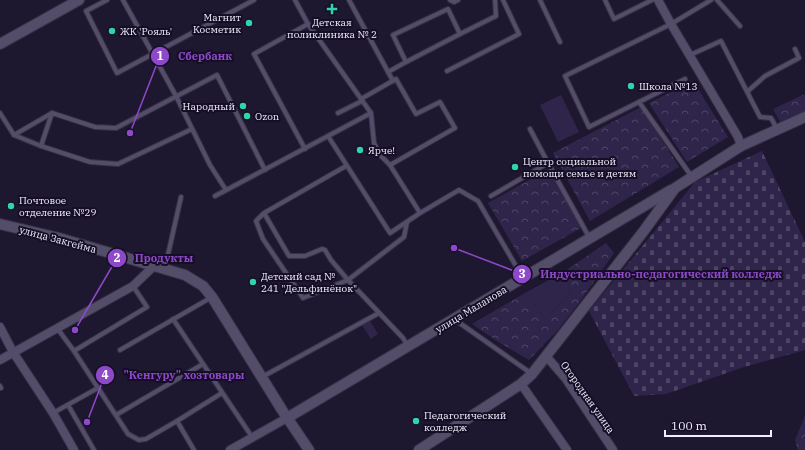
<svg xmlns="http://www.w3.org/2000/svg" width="805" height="450" viewBox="0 0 805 450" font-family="'IBM Plex Serif',serif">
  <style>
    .forest { fill: url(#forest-crowns) }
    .cemetery { fill: url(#cemetery-stones) }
    .park { fill: #2f254b }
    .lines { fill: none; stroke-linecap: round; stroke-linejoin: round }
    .service-casing { stroke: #373245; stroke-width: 6 }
    .minor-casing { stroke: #373245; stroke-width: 10 }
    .tertiary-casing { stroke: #373245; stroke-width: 12 }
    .service { stroke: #534d6a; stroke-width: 4 }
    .minor { stroke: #534d6a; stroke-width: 8 }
    .tertiary { stroke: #534d6a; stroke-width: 10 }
    .poi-dot { fill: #30d4aa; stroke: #150e26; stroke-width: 1.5 }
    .labels { text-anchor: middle; stroke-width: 4; stroke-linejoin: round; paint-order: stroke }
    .poi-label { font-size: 10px; fill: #f1effd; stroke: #150e26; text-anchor: start }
    .street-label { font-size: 10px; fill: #f1effd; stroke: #150e26 }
    .leader { fill: none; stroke: #8d49c8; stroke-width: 1.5 }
    .callout-dot { fill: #8d49c8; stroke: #150e26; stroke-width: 1.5 }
    .mark-label { font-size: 12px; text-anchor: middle; font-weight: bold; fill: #fff }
    .callout-label { font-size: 11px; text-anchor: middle; font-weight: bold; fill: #8d49c8; stroke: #150e26; stroke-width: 4; stroke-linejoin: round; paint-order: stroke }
  </style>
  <defs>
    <pattern id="forest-crowns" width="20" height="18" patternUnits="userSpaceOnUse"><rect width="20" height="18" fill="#2f254b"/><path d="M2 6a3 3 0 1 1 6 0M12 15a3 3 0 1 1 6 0" fill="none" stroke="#4e4566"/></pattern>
    <pattern id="cemetery-stones" width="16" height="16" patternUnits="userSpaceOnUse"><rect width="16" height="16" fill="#2f254b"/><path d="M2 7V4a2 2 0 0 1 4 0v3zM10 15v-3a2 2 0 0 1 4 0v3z" fill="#4e4566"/></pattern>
  </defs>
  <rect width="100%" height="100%" fill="#1e1730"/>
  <!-- forest -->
  <g class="forest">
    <polygon points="693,81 728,137 687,162 649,103"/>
    <polygon points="805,94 805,111 780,122 773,109"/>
    <polygon points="641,107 679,167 590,221 553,153"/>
    <polygon points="549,169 581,228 522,261 488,203"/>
    <polygon points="606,243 614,253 581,300 558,330 529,360 500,343 472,324 525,293 545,318 571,294 565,271"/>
    <polygon points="805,416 805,450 798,450 795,440"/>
  </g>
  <!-- cemetery -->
  <polygon class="cemetery" points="762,151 805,242 805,350 744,367 666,394 634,396 589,311 695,182"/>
  <!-- park -->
  <g class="park">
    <polygon points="561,95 579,132 558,142 540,105"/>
    <polygon points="565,271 571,294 545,318 525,293"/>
    <polygon points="370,321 378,334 371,339 362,325"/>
  </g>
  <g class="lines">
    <defs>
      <g id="service">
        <polyline points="107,0 86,11 117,73 254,0"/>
        <polyline points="123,0 176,96 210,165 226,190"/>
        <polyline points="295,0 308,24 371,113 374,143 380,155 390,165 420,213 459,190 478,201 523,278"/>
        <polyline points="349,0 393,81"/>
        <polyline points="450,0 454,2 458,0"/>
        <polyline points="540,0 560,42"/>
        <polyline points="605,0 614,19 652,0"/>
        <polyline points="717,0 740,26"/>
        <polyline points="460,34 406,62 393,35 448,9 460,34 496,16 495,0"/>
        <polyline points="690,55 721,41 760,117 771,118 777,129"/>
        <polyline points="447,71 519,34 503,0"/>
        <polyline points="388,72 406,62"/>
        <polyline points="685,79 589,127 565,76 671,24 711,0"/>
        <polyline points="748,91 765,76 799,58 795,49"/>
        <polyline points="361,99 396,79 416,114 440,102 455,128 390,165"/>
        <polyline points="639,102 692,177"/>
        <polyline points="0,113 14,135 52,113"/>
        <polyline points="338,113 362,101"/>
        <polyline points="371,113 328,136 390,233 420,213"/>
        <polyline points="192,129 118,164 90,162 41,146 52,113 95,127 116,128 217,75 265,170"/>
        <polyline points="530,129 548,163 589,237"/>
        <polyline points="14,135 41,146"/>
        <polyline points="305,149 254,54 308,24"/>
        <polyline points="215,196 328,136"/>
        <polyline points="491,196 548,163"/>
        <polyline points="264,213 289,256 305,256 322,249 325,250 331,260 348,280 303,298 263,239 256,221 264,213 346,166"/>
        <polyline points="407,222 404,237 348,280 403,338 408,346"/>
        <polyline points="165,268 181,197"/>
        <polyline points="173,319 252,437"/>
        <polyline points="454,319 532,374"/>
        <polyline points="57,328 74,351 128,434 139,440 146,439 177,421 194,450"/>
        <polyline points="120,350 212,297"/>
        <polyline points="74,351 147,307 133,286"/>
        <polyline points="262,377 379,313"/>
        <polyline points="0,386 1,388"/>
        <polyline points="68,405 94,450"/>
        <polyline points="53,413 98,388"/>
        <polyline points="116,415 203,364"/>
        <polyline points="177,421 222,393"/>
      </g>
      <g id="minor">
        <polyline points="658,0 671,24 738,137 741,146"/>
        <polyline points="0,327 13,352 53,413 74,450"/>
        <polyline points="546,356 566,379 613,450"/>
        <polyline points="0,360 133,286 154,266"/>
        <polyline points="521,384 567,450"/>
        <polyline points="230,450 287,418"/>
      </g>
      <g id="tertiary">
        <polyline points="0,44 79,0"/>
        <polyline points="0,224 59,238 185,275 203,286 212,297 282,410 309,450"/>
        <polyline points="287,418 671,190"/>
        <polyline points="419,450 521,384 532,374 643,232 675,188 741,146 805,117"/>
      </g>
    </defs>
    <!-- service casing -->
    <use href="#service" class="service-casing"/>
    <!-- minor casing -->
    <use href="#minor" class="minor-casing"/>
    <!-- tertiary casing -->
    <use href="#tertiary" class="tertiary-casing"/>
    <!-- service -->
    <use href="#service" class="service"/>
    <!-- minor -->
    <use href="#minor" class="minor"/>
    <!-- tertiary -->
    <use href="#tertiary" class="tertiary"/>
  </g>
  <!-- markers -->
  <g class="poi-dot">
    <path d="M330 3h4v4h4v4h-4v4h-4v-4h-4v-4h4z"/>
    <circle cx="249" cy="23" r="4"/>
    <circle cx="112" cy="31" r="4"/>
    <circle cx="631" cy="86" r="4"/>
    <circle cx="243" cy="106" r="4"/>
    <circle cx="247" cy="116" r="4"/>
    <circle cx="360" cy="150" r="4"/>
    <circle cx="515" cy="167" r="4"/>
    <circle cx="11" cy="206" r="4"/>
    <circle cx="253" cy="282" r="4"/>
    <circle cx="416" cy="421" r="4"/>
  </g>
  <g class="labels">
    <!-- poi labels -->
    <g class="poi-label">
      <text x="241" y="21" text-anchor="end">Магнит<tspan x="241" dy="12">Косметик</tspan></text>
      <text x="332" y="26" text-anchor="middle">Детская<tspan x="332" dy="12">поликлиника № 2</tspan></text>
      <text x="120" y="35">ЖК 'Рояль'</text>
      <text x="639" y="90">Школа №13</text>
      <text x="235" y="110" text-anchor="end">Народный</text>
      <text x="255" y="120">Ozon</text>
      <text x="368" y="154">Ярче!</text>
      <text x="523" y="165">Центр социальной<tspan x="523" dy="12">помощи семье и детям</tspan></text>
      <text x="19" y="204">Почтовое<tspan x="19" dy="12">отделение №29</tspan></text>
      <text x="261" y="280">Детский сад №<tspan x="261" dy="12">241 "Дельфинёнок"</tspan></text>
      <text x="424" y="419">Педагогический<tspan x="424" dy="12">колледж</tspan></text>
    </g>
    <!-- street labels -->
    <g class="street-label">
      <text transform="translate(58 239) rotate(15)" y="4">улица Закгейма</text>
      <text transform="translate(471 309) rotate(-31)" y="4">улица Маланова</text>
      <text transform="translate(588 397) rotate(55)" y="4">Огородная улица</text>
    </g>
  </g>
  <!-- callouts -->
  <path class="leader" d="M130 133L160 56M75 330L117 258M454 248L522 274M87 422L105 375"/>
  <g class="callout-dot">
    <circle cx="130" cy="133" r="4"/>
    <circle cx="75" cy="330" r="4"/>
    <circle cx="454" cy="248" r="4"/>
    <circle cx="87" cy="422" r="4"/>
    <circle cx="160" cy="56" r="10"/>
    <circle cx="117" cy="258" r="10"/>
    <circle cx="522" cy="274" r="10"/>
    <circle cx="105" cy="375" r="10"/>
  </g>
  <g class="mark-label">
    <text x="160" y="60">1</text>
    <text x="117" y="262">2</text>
    <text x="522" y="278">3</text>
    <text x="105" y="379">4</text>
  </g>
  <g class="callout-label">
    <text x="205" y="60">Сбербанк</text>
    <text x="164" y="262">Продукты</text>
    <text x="661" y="278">Индустриально-педагогический колледж</text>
    <text x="184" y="379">"Кенгуру" хозтовары</text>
  </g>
  <!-- scale -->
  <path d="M665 430v6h106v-6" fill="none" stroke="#f1effd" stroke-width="2"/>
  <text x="671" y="430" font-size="12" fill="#f1effd" stroke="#150e26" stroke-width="3" paint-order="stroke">100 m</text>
</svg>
